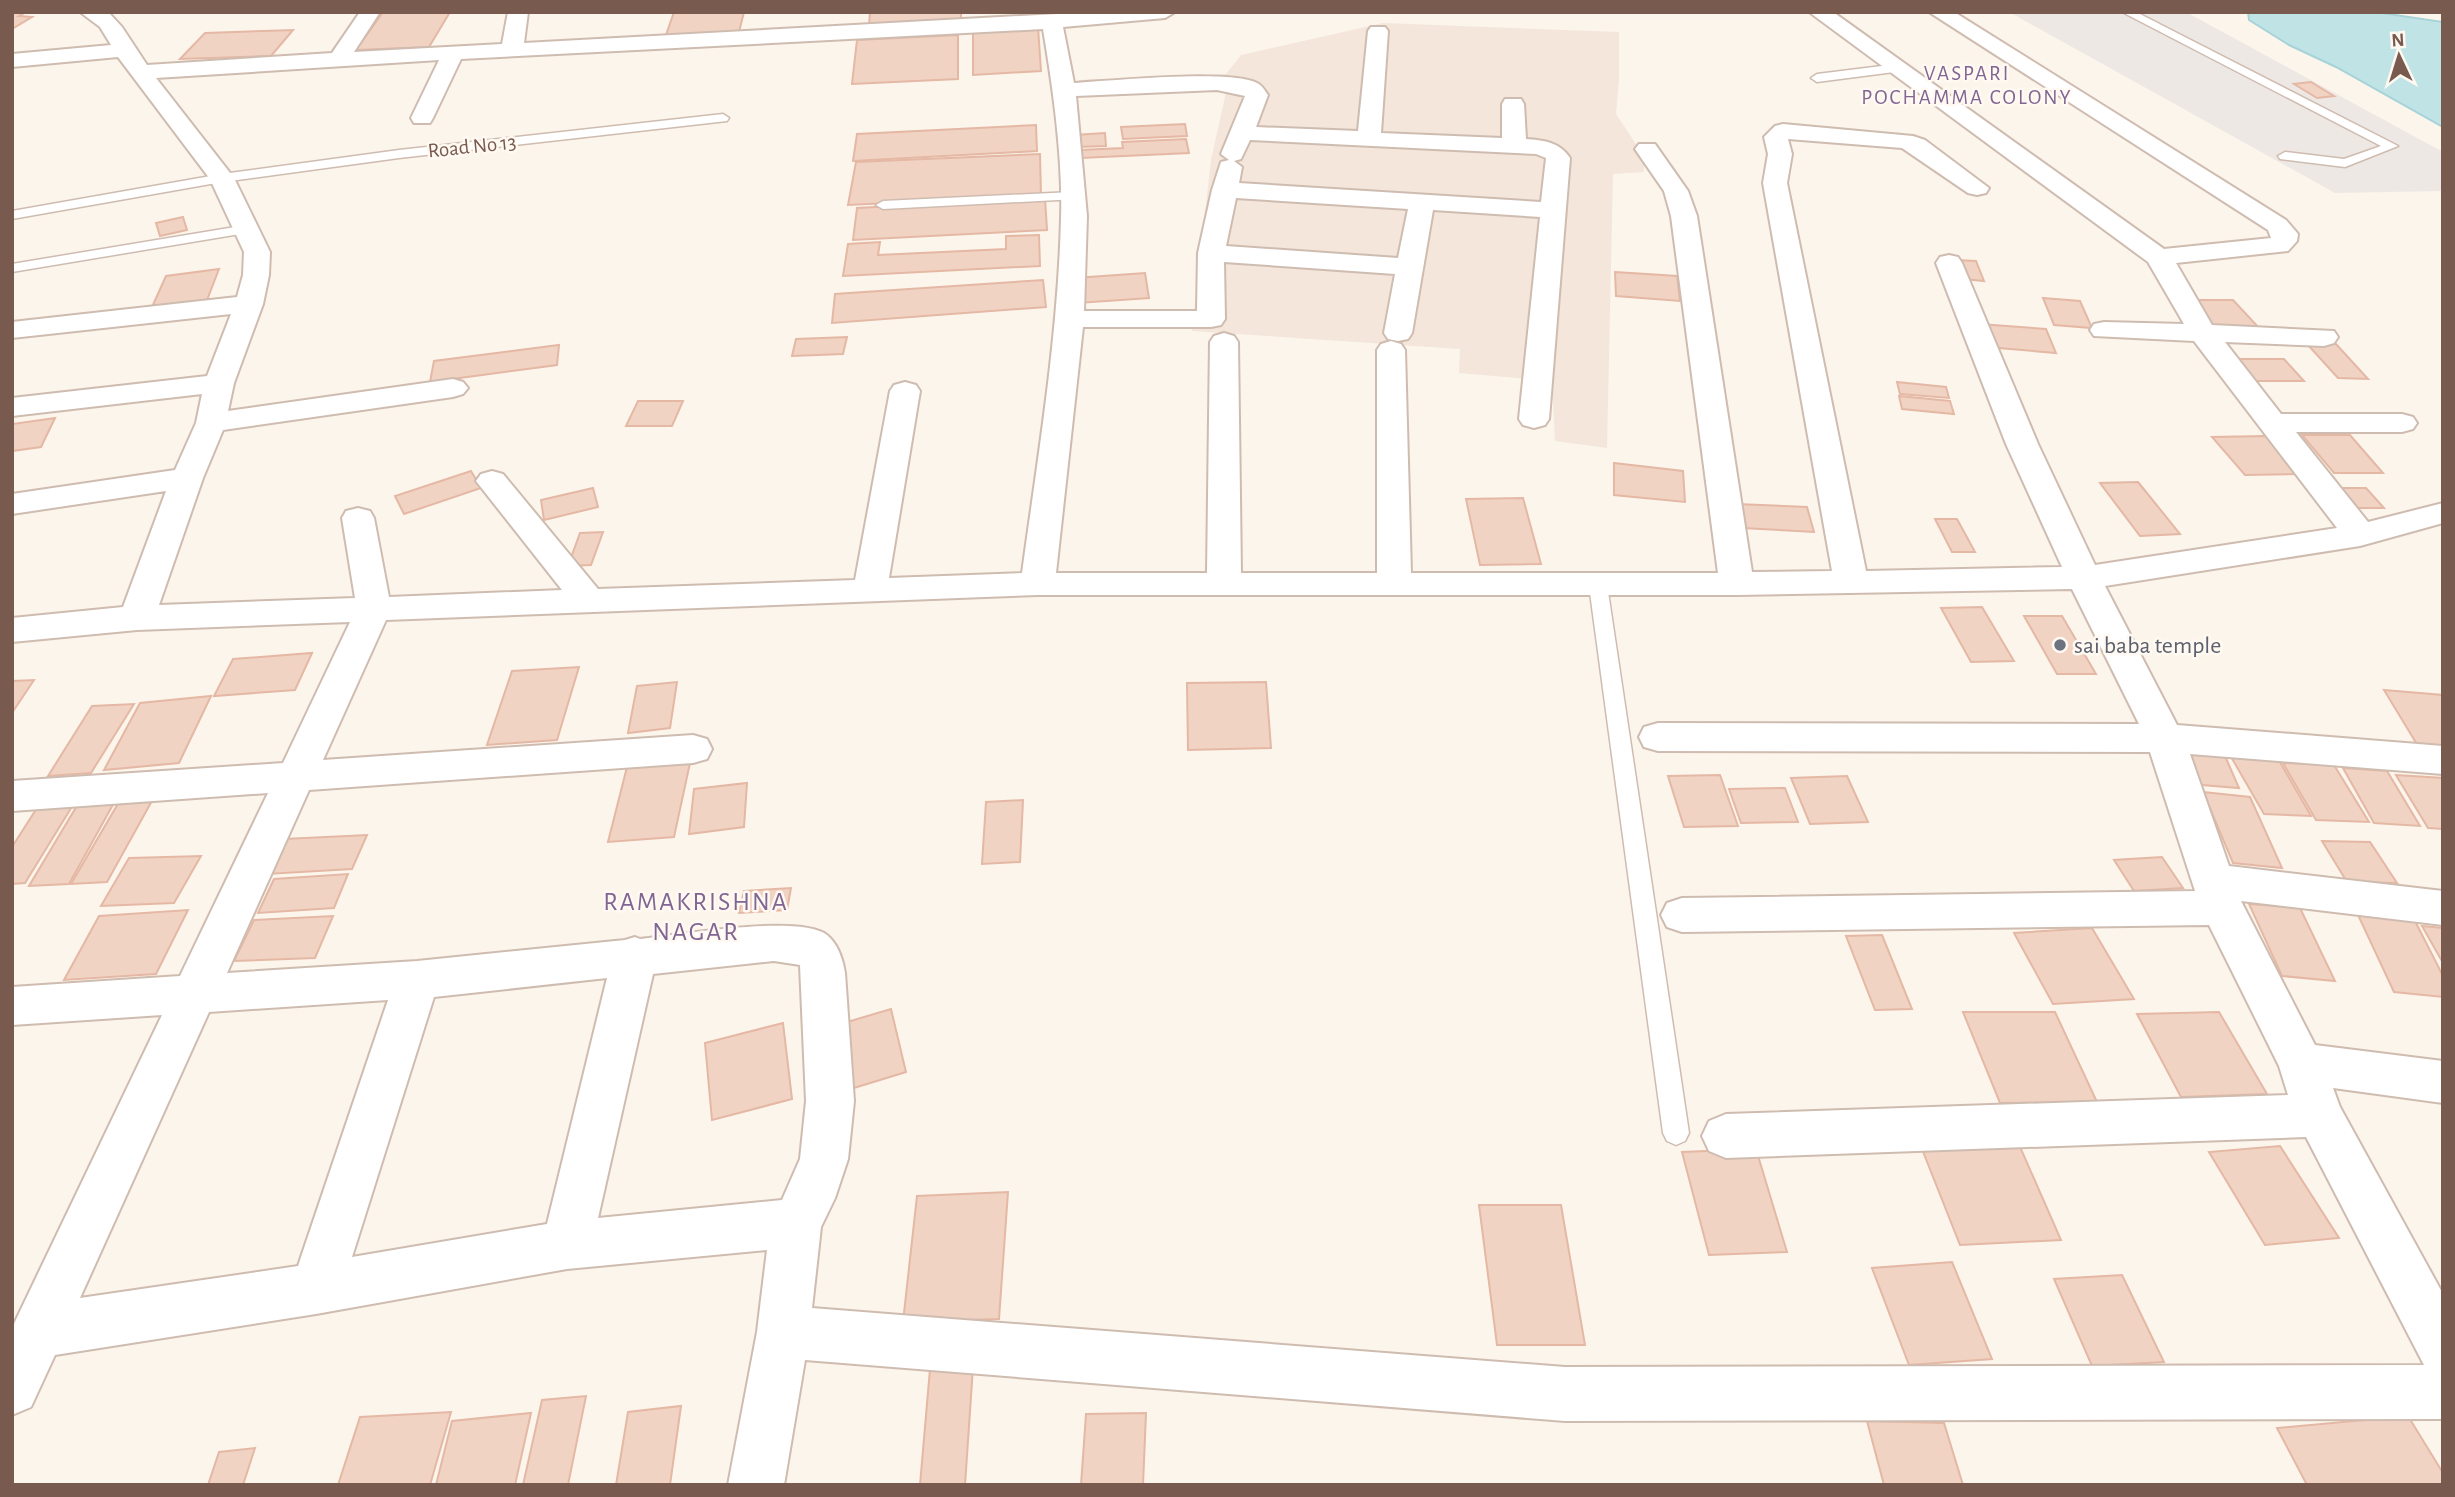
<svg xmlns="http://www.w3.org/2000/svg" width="2455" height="1497" viewBox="0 0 2455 1497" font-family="'Alegreya Sans',sans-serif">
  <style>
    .residential { fill: #f4e6da }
    .industrial { fill: #eee8e4 }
    .water { fill: #c0e3e6; stroke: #a6d3d8; stroke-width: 2 }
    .building { fill: #f1d3c4; stroke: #e4b8a4; stroke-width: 2 }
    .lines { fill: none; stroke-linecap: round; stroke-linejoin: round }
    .lane-casing { stroke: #cfbcb0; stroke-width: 3 }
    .street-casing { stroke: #cfbcb0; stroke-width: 4 }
    .lane { fill: #fff; fill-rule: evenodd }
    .street { fill: #fff; fill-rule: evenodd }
    .worship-dot { fill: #6b7280; stroke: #fff9f2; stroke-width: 2.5 }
    .labels { text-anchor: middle; stroke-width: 5; stroke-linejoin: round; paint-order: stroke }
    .far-neighbourhood-label { font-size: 21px; letter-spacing: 2px; fill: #816693; stroke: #fff9f2 }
    .far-street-label { font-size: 21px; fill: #785a4e; stroke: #fff9f2 }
    .worship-label { font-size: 24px; fill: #5b616d; stroke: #fff9f2; text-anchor: start }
    .neighbourhood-label { font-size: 26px; letter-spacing: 2px; fill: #816693; stroke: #fff9f2 }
  </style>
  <rect width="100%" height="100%" fill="#fcf5ec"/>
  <!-- residential -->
  <polygon class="residential" points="1383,23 1619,32 1619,78 1616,114 1644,156 1644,172 1613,174 1607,448 1555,441 1552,381 1459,373 1460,349 1192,331 1211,160 1227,88 1081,92 1079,80 1226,74 1241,55"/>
  <!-- industrial -->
  <polygon class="industrial" points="2009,12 2186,12 2443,152 2443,191 2335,193"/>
  <!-- water -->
  <polygon class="water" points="2248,12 2375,12 2443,22 2443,127 2336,67 2289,45 2249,20"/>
  <!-- building -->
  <g class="building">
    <polygon points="12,12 26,12 19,16 32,17 12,29"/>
    <polygon points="383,12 450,12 429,47 356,50"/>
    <polygon points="674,12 744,12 739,32 666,35"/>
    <polygon points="870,12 961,12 961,21 869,26"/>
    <polygon points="1038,27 1041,71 973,75 973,30"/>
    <polygon points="293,30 271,56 180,59 205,33"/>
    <polygon points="958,35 958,79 852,84 857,40"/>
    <polygon points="2311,82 2334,96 2317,98 2294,84"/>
    <polygon points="1185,124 1187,136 1123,139 1121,127"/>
    <polygon points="1036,125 1037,151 853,161 857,134"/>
    <polygon points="1105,133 1106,146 1075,147 1074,135"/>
    <polygon points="1186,139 1189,153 1081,158 1080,150 1123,148 1122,142"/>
    <polygon points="1040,154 1041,196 848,205 856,162"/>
    <polygon points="1045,198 1047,230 853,240 857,208"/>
    <polygon points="183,217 187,230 160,236 156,223"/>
    <polygon points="1039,235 1040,266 843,276 848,244 880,242 878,255 1006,249 1006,236"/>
    <polygon points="1956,260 1976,261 1984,281 1964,279"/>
    <polygon points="219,269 207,300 152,307 166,276"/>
    <polygon points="1615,272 1677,276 1680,301 1616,296"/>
    <polygon points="1145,273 1149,298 1078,303 1075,278"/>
    <polygon points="1043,280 1046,307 832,323 835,294"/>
    <polygon points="2043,298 2080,301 2092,328 2054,325"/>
    <polygon points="2187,300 2233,300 2260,329 2213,329"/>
    <polygon points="1979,324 2046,329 2056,353 1987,347"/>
    <polygon points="847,337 843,354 792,356 796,339"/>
    <polygon points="2307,344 2336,344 2368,379 2338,378"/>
    <polygon points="559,345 557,365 430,382 434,361"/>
    <polygon points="2235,359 2284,359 2304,381 2254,381"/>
    <polygon points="1897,382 1946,387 1949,398 1900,394"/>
    <polygon points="1899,396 1950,401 1954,414 1902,409"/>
    <polygon points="638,401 683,401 672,426 626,426"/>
    <polygon points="55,418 41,447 12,451 12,424"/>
    <polygon points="2302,435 2350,435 2383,473 2334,473"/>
    <polygon points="2266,436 2300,474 2245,475 2212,437"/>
    <polygon points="1614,463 1683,471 1685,502 1614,495"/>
    <polygon points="471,471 481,488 404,514 395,496"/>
    <polygon points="2138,482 2180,534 2140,536 2100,483"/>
    <polygon points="593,488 598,507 544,520 541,500"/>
    <polygon points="2340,488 2366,488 2384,508 2358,508"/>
    <polygon points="1523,498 1541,564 1480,565 1466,499"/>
    <polygon points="1736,504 1807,507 1814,532 1742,528"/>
    <polygon points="1935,519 1957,519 1975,552 1952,552"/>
    <polygon points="603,532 591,565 568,566 580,533"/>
    <polygon points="1982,607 2014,661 1971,662 1941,608"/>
    <polygon points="2024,616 2062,616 2096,674 2057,674"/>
    <polygon points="312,653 295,690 214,696 233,659"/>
    <polygon points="579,667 557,740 487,745 512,671"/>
    <polygon points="34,680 12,713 12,681"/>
    <polygon points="677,682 670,728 628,733 637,686"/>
    <polygon points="1266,682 1271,748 1188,750 1187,683"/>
    <polygon points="2384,690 2443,695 2443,748 2418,746"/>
    <polygon points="211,696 179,763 104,770 140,703"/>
    <polygon points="134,704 91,773 48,776 92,706"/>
    <polygon points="2177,751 2225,756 2239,788 2190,784"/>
    <polygon points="2230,755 2277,757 2311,816 2264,814"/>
    <polygon points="690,763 674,837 608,842 627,767"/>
    <polygon points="2283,763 2334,765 2369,822 2316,820"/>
    <polygon points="2343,768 2387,771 2420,826 2374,823"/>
    <polygon points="1720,775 1738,826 1684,827 1668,776"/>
    <polygon points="2396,775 2443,778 2443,829 2428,828"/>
    <polygon points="1847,776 1868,822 1810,824 1791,778"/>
    <polygon points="747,783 744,827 689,834 694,789"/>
    <polygon points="1785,788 1798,822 1741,823 1729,789"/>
    <polygon points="2203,792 2250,797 2282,868 2233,863"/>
    <polygon points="153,799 107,882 71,884 119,802"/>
    <polygon points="1023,800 1020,862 982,864 986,802"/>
    <polygon points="115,801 69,884 29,886 78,804"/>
    <polygon points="73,805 25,883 12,884 12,847 37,808"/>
    <polygon points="367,835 352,869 267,874 284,839"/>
    <polygon points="2322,841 2370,842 2397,883 2347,882"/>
    <polygon points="201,856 174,903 101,906 129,858"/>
    <polygon points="2162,857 2183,888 2134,891 2114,860"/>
    <polygon points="348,874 334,908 258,913 274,879"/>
    <polygon points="791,888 787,910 739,913 744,891"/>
    <polygon points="2249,904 2300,908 2335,981 2282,976"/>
    <polygon points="188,910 156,974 64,980 99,916"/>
    <polygon points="2358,915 2415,921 2443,976 2443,997 2394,992"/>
    <polygon points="333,916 315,958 234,961 254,920"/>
    <polygon points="2422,926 2443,928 2443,963"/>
    <polygon points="2092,928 2134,999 2053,1004 2014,933"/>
    <polygon points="1882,935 1912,1009 1875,1010 1846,936"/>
    <polygon points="891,1009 906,1072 841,1092 827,1028"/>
    <polygon points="1963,1012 2055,1012 2097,1102 2000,1103"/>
    <polygon points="2219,1012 2267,1094 2181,1097 2137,1014"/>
    <polygon points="783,1023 792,1099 712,1120 705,1043"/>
    <polygon points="2017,1140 2061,1240 1960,1245 1920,1144"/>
    <polygon points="2280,1146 2339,1238 2265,1245 2209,1152"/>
    <polygon points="1756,1149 1787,1252 1709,1255 1682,1152"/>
    <polygon points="1008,1192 999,1319 903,1322 917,1196"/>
    <polygon points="1479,1205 1561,1205 1585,1345 1497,1345"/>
    <polygon points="1952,1262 1992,1359 1909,1365 1872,1268"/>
    <polygon points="2122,1275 2164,1362 2092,1366 2054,1279"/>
    <polygon points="973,1367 965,1485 920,1485 930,1369"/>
    <polygon points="586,1396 568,1485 523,1485 542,1400"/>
    <polygon points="681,1406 670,1485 616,1485 628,1412"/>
    <polygon points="451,1412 430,1485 338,1485 360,1417"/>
    <polygon points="531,1413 515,1485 436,1485 452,1421"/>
    <polygon points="1146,1413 1143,1485 1081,1485 1086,1414"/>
    <polygon points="2408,1416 2443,1473 2443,1485 2307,1485 2277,1428"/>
    <polygon points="1867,1421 1944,1423 1963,1485 1884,1485"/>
    <polygon points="255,1448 243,1485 208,1485 219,1452"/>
  </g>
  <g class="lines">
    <defs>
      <g id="lane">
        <polygon points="2122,12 2136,12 2398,146 2345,167 2280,159 2278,156 2285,152 2344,159 2381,146"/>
        <polygon points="1898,64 1902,65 1902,71 1817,82 1811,78 1817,74"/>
        <polygon points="723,114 729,118 727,121 399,158 222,182 12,219 12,211 222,174 399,150"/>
        <polygon points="1072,192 1079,196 1077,199 883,209 876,205 883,201"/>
        <polygon points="247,225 252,226 252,232 12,272 12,264"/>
        <polygon points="1598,579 1605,581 1607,585 1689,1133 1685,1141 1676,1145 1667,1141 1663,1133 1589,585 1591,581"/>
      </g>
      <path id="street" d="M80 12 110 14 122 27 147 65 332 53 360 12H380L354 52 502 44 508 12H528L524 43 1093 12H1175L1165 18 1063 27 1074 83C1110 81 1230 69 1257 83 1262 85 1265 91 1268 95L1256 127 1358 131 1368 31 1371 27H1385L1388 31 1381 133 1502 138V104L1505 99H1521L1524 104 1526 139C1543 140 1560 142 1570 158L1549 419 1545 425 1534 428 1523 425 1519 419 1540 217 1433 210 1412 333 1408 339 1398 341 1388 339 1384 333 1395 274 1224 262 1225 319 1221 325 1211 327H1083L1056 573H1207L1210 342 1214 336 1224 333 1234 336 1238 342 1241 573H1377V350L1381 344 1391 341 1401 344 1405 350 1411 573H1718L1671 216 1664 191 1635 149 1639 144H1655L1688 191 1697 216 1752 572 1832 571 1763 183 1768 154 1764 137 1775 126 1783 124 1913 136 1925 140 1989 188 1986 193 1977 195 1968 193 1902 148 1788 139 1792 154 1787 183 1866 571 2062 567 2006 444 1936 263 1940 257 1949 255 1958 257 1962 263 2038 444 2095 565 2337 528 2194 341 2094 336 2090 330 2094 324 2104 322 2184 324 2148 262 1809 12H1833L2164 249 2271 238 2268 230 1929 12H1954L2286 220 2298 234 2297 241 2288 251 2176 263 2212 325 2334 331 2338 337 2334 343 2324 346 2225 342 2281 414H2402L2413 417 2417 423 2413 429 2402 432H2296L2368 522 2443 503V523L2360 546 2105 586 2177 725 2443 746V774L2190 754 2229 866 2443 891V925L2241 901 2315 1045 2443 1061V1103L2333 1088 2340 1107 2443 1294V1419L1565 1421 805 1360 784 1485H728L757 1332 767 1250 567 1269 316 1314 55 1355 31 1407 12 1415V1328L162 1015 12 1025V987L180 976 268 793 12 811V781L283 763 350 622 137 630 12 642V618L123 607 166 491 12 514V494L175 470 196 423 202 394 12 416V398L207 376 231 314 12 338V322L237 297 243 275 244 252 210 179 118 57 12 67V54L111 45 100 27ZM1043 29C1053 89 1063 158 1061 219 1058 338 1038 456 1022 573L889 578 920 391 916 385 905 382 894 385 890 391 855 580 598 589 503 474 492 471 481 474 476 481 562 590 389 597 374 518 370 511 358 508 346 511 342 518 355 598 159 605 203 478 223 430 453 397 463 394 468 388 463 382 453 379 228 411 234 383 263 304 269 275 270 252 234 178 156 78 439 60 411 118 414 123H430L433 118 461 59ZM1217 90 1245 96 1221 154 1229 160 1221 162 1212 190 1198 253 1197 311H1084L1087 216 1076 96ZM1250 140 1536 154 1546 158 1541 202 1239 183 1242 167 1234 161 1241 159ZM1236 198 1408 209 1398 258 1226 246ZM2072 589 2139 724 1658 723 1644 727 1639 737 1644 747 1658 751 2150 752 2195 891 1682 898 1667 903 1661 915 1667 927 1682 932 2209 925 2279 1066 2288 1095 1726 1114 1709 1121 1702 1136 1709 1151 1726 1158 2306 1137 2424 1365 1565 1367 812 1308 821 1227 835 1198 848 1159 854 1101 845 973C843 960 838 944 827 935 800 914 677 935 640 939L635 937 625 940 417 961 227 973 309 790 693 763 707 759 712 749 707 739 693 735 323 760 386 620 1038 595H1737ZM774 961 800 965 806 1101 800 1159 782 1200 598 1218 653 974ZM607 978 547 1224 352 1257 434 997ZM388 1000 298 1266 80 1298 209 1012Z"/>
    </defs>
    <!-- lane casing -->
    <use href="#lane" class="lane-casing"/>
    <!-- street casing -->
    <use href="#street" class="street-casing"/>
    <!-- lane -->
    <use href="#lane" class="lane"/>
    <!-- street -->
    <use href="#street" class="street"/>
  </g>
  <!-- markers -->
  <circle class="worship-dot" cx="2060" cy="645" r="7"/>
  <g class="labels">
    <!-- far-neighbourhood labels -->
    <g class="far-neighbourhood-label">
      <text x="1967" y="80">VASPARI<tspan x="1967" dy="24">POCHAMMA COLONY</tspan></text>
    </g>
    <!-- far-street labels -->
    <g class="far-street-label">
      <text transform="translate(472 146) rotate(-6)" y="7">Road No 13</text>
    </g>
    <!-- worship labels -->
    <g class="worship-label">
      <text x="2074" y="653">sai baba temple</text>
    </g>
    <!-- neighbourhood labels -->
    <g class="neighbourhood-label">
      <text x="696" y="910">RAMAKRISHNA<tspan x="696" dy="30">NAGAR</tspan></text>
    </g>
  </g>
  <!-- border -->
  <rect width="2455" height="1497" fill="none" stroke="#785a4e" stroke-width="28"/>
  <!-- north arrow -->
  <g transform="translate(2399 56) rotate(356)" stroke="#fff9f2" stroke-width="5" paint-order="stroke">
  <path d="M0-5L12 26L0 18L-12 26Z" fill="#785a4e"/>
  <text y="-10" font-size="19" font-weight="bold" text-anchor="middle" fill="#785a4e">N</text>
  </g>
</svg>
